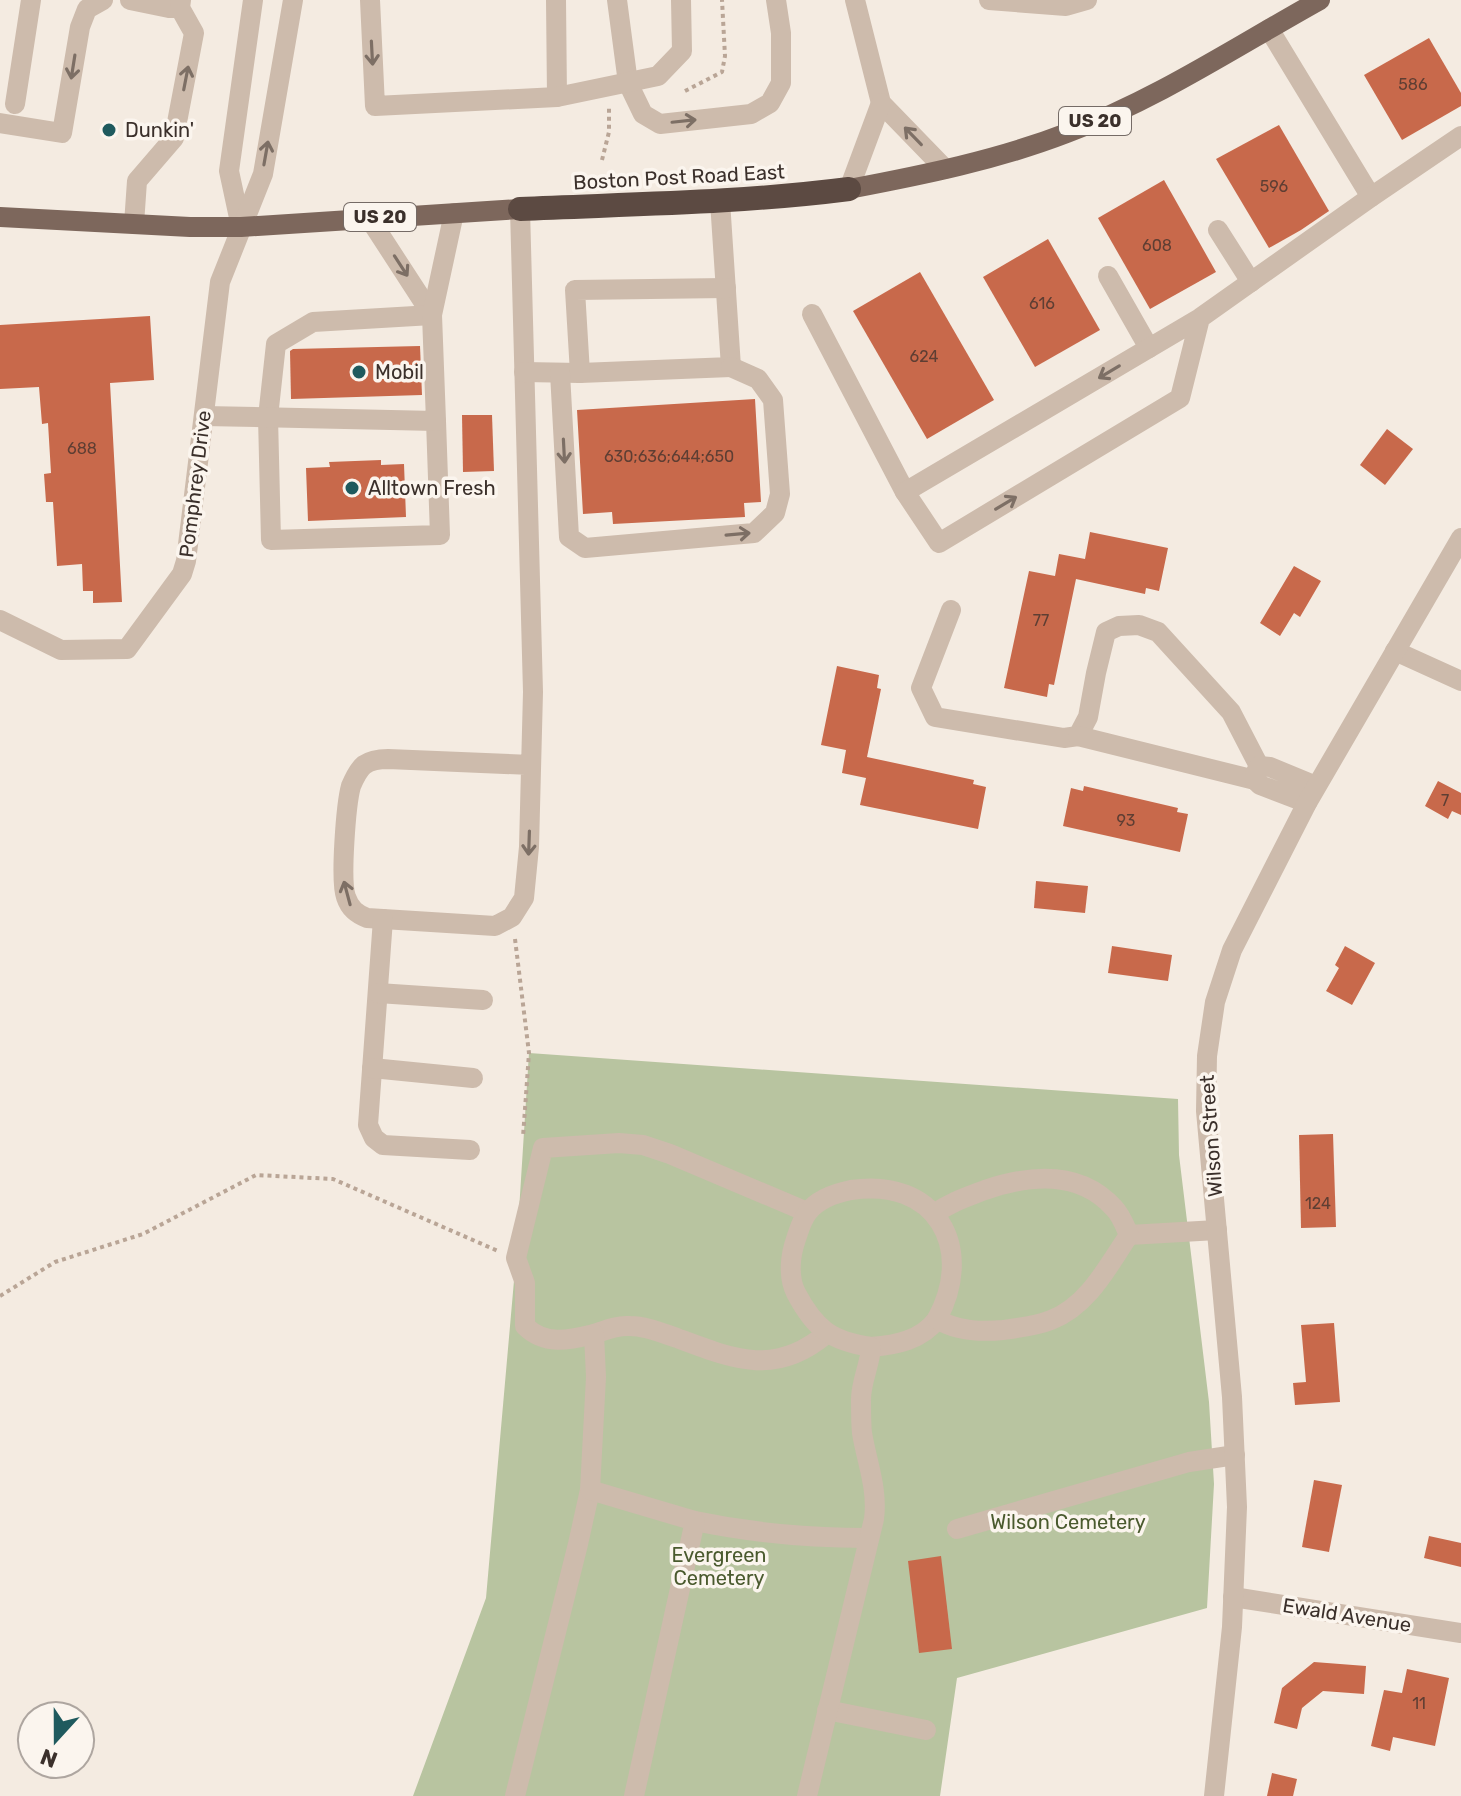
<svg xmlns="http://www.w3.org/2000/svg" width="1461" height="1796" viewBox="0 0 1461 1796" font-family="Rubik,sans-serif">
  <style>
    .green { fill: #b8c4a0 }
    .building { fill: #c8694b }
    .lines { fill: none; stroke-linecap: round; stroke-linejoin: round }
    .path { stroke: #b9a596; stroke-width: 4; stroke-dasharray: 4 4; stroke-linecap: butt }
    .minor { stroke: #cdbbac; stroke-width: 20 }
    .major { stroke: #7d675c; stroke-width: 20 }
    .highway { stroke: #5c4a42; stroke-width: 24 }
    .oneway { stroke: #7d6f65 }
    .poi-dot { fill: #1f5a5e; stroke: #fbf5ee; stroke-width: 3 }
    .labels { text-anchor: middle; stroke-width: 7; stroke-linejoin: round; paint-order: stroke }
    .number-label { font-size: 16px; fill: #5e3e33 }
    .shield { fill: #fbf5ee; stroke: #756b66; stroke-width: 2 }
    .shield-label { font-size: 18px; font-weight: bold; fill: #3b302b }
    .poi-label { font-size: 20px; fill: #3b302b; stroke: #fbf5ee; text-anchor: start }
    .street-label { font-size: 20px; fill: #3b302b; stroke: #fbf5ee }
    .park-label { font-size: 20px; fill: #4a5a2e; stroke: #fbf5ee }
  </style>
  <rect width="100%" height="100%" fill="#f4ebe1"/>
  <!-- green -->
  <polygon class="green" points="529,1053 1178,1099 1179,1155 1209,1402 1214,1484 1207,1608 957,1678 940,1796 413,1796 486,1598 516,1258"/>
  <!-- building -->
  <g class="building">
    <polygon points="1429,38 1461,93 1461,106 1402,140 1364,75"/>
    <polygon points="1279,125 1329,211 1301,230 1269,248 1216,159"/>
    <polygon points="1164,180 1216,272 1150,309 1098,218"/>
    <polygon points="1048,239 1100,330 1035,367 983,277"/>
    <polygon points="920,272 994,400 927,439 853,311"/>
    <polygon points="150,316 154,380 110,383 122,602 93,603 93,591 83,591 82,564 57,566 53,502 46,502 44,474 51,473 48,423 42,424 39,387 0,389 0,325"/>
    <polygon points="420,346 422,395 291,399 290,351 293,349"/>
    <polygon points="755,399 761,502 744,503 745,517 613,524 612,512 583,514 577,410"/>
    <polygon points="462,415 492,415 494,471 463,472"/>
    <polygon points="1387,429 1413,449 1385,485 1360,465"/>
    <polygon points="381,460 381,465 404,464 406,517 308,521 306,468 330,467 329,462"/>
    <polygon points="1090,532 1168,548 1159,591 1146,588 1145,594 1076,579 1054,685 1049,684 1047,697 1004,688 1029,571 1055,576 1059,554 1085,559"/>
    <polygon points="1294,566 1321,581 1300,617 1294,613 1280,636 1260,623"/>
    <polygon points="837,666 879,675 877,688 881,689 867,757 974,780 973,784 986,787 978,829 860,805 866,778 842,773 846,750 821,745"/>
    <polygon points="1438,781 1461,793 1461,815 1452,811 1448,819 1425,806"/>
    <polygon points="1084,786 1178,808 1177,812 1188,814 1180,852 1063,826 1071,788 1083,791"/>
    <polygon points="1036,881 1088,886 1085,913 1034,908"/>
    <polygon points="1112,946 1172,955 1168,981 1108,973"/>
    <polygon points="1345,946 1375,963 1352,1005 1326,991 1339,968 1335,965"/>
    <polygon points="1333,1134 1336,1227 1301,1228 1299,1135"/>
    <polygon points="1334,1323 1340,1402 1295,1405 1293,1383 1306,1382 1301,1325"/>
    <polygon points="1314,1480 1342,1485 1329,1552 1302,1547"/>
    <polygon points="1429,1536 1461,1543 1461,1567 1424,1558"/>
    <polygon points="941,1556 952,1649 919,1653 908,1561"/>
    <polygon points="1314,1662 1366,1666 1364,1694 1323,1691 1302,1708 1297,1729 1274,1723 1282,1688"/>
    <polygon points="1407,1669 1449,1678 1435,1746 1393,1737 1390,1751 1371,1746 1384,1690 1402,1693"/>
    <polygon points="1272,1773 1297,1779 1293,1796 1267,1796"/>
  </g>
  <g class="lines">
    <!-- path -->
    <g class="path">
      <polyline points="685,91 722,72 725,56 722,0"/>
      <polyline points="602,160 609,132 609,108"/>
      <polyline points="515,939 529,1053 523,1137"/>
      <polyline points="0,1296 55,1262 143,1234 256,1175 333,1179 498,1251"/>
    </g>
    <!-- minor -->
    <g class="minor">
      <polyline points="130,0 169,8 180,8"/>
      <polyline points="370,0 375,106 557,97 556,0"/>
      <polyline points="617,0 628,83 643,114 660,124 751,114 770,103 781,83 781,33 776,0"/>
      <polyline points="855,0 881,103 945,169"/>
      <polyline points="989,0 1066,6 1087,0"/>
      <polyline points="1269,29 1371,197"/>
      <polyline points="557,97 658,76 682,51 681,0"/>
      <polyline points="15,104 31,0"/>
      <polyline points="0,123 62,133 80,27 87,9 103,0"/>
      <polyline points="849,189 881,103"/>
      <path d="M520 209 533 692 529 847 524 898 512 917 495 926 367 918C357 914 350 909 346 897 340 881 346 804 351 786 354 779 358 770 364 765 371 760 380 759 388 759L531 765"/>
      <polyline points="369,218 432,315"/>
      <polyline points="134,224 137,181 174,138 194,33 180,8 181,0"/>
      <polyline points="241,227 229,171 253,0"/>
      <polyline points="1218,230 1251,282"/>
      <polyline points="1108,276 1149,348"/>
      <polyline points="812,314 905,492"/>
      <polyline points="432,315 313,322 276,344 268,417 271,540 440,535 436,421"/>
      <polyline points="1200,318 1180,398 939,543 905,492 1200,318 1371,197 1461,136"/>
      <polyline points="524,372 580,373 731,367 720,201"/>
      <polyline points="560,373 569,537 585,548 754,533 775,513 780,494 773,400 758,379 731,367"/>
      <polyline points="580,373 575,290 726,288"/>
      <polyline points="204,416 436,421 432,315 454,213"/>
      <polyline points="951,610 921,688 935,717 1064,738 1078,736 1088,717 1096,673 1106,632 1119,626 1139,625 1158,632 1231,712 1259,766"/>
      <polyline points="0,620 61,650 127,649 182,574 186,561 220,282 263,174 293,0"/>
      <polyline points="1395,651 1461,681"/>
      <polyline points="1078,736 1255,780"/>
      <polyline points="1307,803 1260,785 1255,780 1255,774 1259,766 1270,767 1316,786"/>
      <polyline points="383,919 368,1125 374,1138 383,1145 470,1150"/>
      <polyline points="378,993 483,1000"/>
      <polyline points="372,1068 473,1078"/>
      <polyline points="1129,1235 1217,1230"/>
      <path d="M594 1334C606 1330 617 1325 630 1326 646 1326 662 1333 677 1338 733 1359 775 1377 826 1334"/>
      <path d="M871 1347C896 1345 922 1340 937 1319"/>
      <path d="M695 1521C752 1533 809 1538 868 1538"/>
      <polyline points="957,1529 1189,1462 1235,1455"/>
      <polyline points="1233,1597 1461,1633"/>
      <polyline points="827,1710 926,1730"/>
      <polyline points="515,1796 578,1544 590,1490"/>
      <path d="M634 1796 695 1521 590 1490 596 1377 594 1334C569 1340 545 1346 525 1326V1283L516 1258 543 1148 619 1143 643 1145 670 1154 807 1212"/>
      <path d="M807 1796 874 1519C878 1489 867 1463 862 1433 861 1423 861 1412 861 1402 860 1383 870 1366 871 1347 831 1341 815 1329 796 1293 788 1277 790 1256 796 1239 799 1230 802 1219 808 1212 818 1199 836 1193 851 1190 935 1177 976 1247 937 1319 956 1331 982 1332 1003 1330 1019 1328 1036 1326 1051 1320 1088 1306 1108 1266 1129 1235 1125 1226 1121 1215 1114 1208 1079 1169 1029 1175 985 1190 967 1197 951 1202 934 1214"/>
      <polyline points="1214,1796 1232,1627 1237,1507 1232,1397 1206,1111 1207,1056 1215,1002 1232,950 1307,803 1461,538"/>
    </g>
    <!-- major -->
    <g class="major">
      <path d="M849 189C923 175 997 160 1067 133 1156 100 1237 46 1320 0"/>
      <polyline points="0,217 190,227 241,227 520,209"/>
    </g>
    <!-- highway -->
    <path class="highway" d="M520 209C629 204 740 203 849 189"/>
  </g>
  <!-- one-way arrows -->
  <defs><path id="oneway-shaft" d="M-6 0H5M1.5-3L5.5 0L1.5 3" fill="none" stroke-width="1.6" stroke-linecap="round" stroke-linejoin="round" transform="scale(2)"/></defs>
  <g class="oneway">
    <use href="#oneway-shaft" transform="translate(372 53) rotate(87)"/>
    <use href="#oneway-shaft" transform="translate(73 67) rotate(99)"/>
    <use href="#oneway-shaft" transform="translate(186 78) rotate(-79)"/>
    <use href="#oneway-shaft" transform="translate(684 121) rotate(-6)"/>
    <use href="#oneway-shaft" transform="translate(913 136) rotate(-134)"/>
    <use href="#oneway-shaft" transform="translate(266 153) rotate(-80)"/>
    <use href="#oneway-shaft" transform="translate(401 266) rotate(57)"/>
    <use href="#oneway-shaft" transform="translate(1109 372) rotate(149)"/>
    <use href="#oneway-shaft" transform="translate(564 451) rotate(87)"/>
    <use href="#oneway-shaft" transform="translate(1006 503) rotate(-31)"/>
    <use href="#oneway-shaft" transform="translate(738 534) rotate(-5)"/>
    <use href="#oneway-shaft" transform="translate(529 843) rotate(92)"/>
    <use href="#oneway-shaft" transform="translate(347 893) rotate(-105)"/>
  </g>
  <!-- markers -->
  <g class="poi-dot">
    <circle cx="109" cy="130" r="8"/>
    <circle cx="359" cy="372" r="8"/>
    <circle cx="352" cy="488" r="8"/>
  </g>
  <g class="labels">
    <!-- number labels -->
    <g class="number-label">
      <text x="1413" y="90">586</text>
      <text x="1274" y="192">596</text>
      <text x="1157" y="251">608</text>
      <text x="1042" y="309">616</text>
      <text x="924" y="362">624</text>
      <text x="82" y="454">688</text>
      <text x="669" y="462">630;636;644;650</text>
      <text x="1041" y="626">77</text>
      <text x="1445" y="806">7</text>
      <text x="1126" y="826">93</text>
      <text x="1318" y="1209">124</text>
      <text x="1419" y="1709">11</text>
    </g>
    <!-- shield labels -->
    <g class="shield">
      <rect x="1059" y="107" width="72" height="28" rx="6"/>
      <rect x="344" y="203" width="72" height="28" rx="6"/>
    </g>
    <g class="shield-label">
      <text x="1095" y="127">US 20</text>
      <text x="380" y="223">US 20</text>
    </g>
    <!-- poi labels -->
    <g class="poi-label">
      <text x="125" y="137">Dunkin'</text>
      <text x="375" y="379">Mobil</text>
      <text x="368" y="495">Alltown Fresh</text>
    </g>
    <!-- street labels -->
    <g class="street-label">
      <text transform="translate(679 177) rotate(-3)" y="7">Boston Post Road East</text>
      <text transform="translate(195 484) rotate(-83)" y="7">Pomphrey Drive</text>
      <text transform="translate(1211 1136) rotate(-94)" y="7">Wilson Street</text>
      <text transform="translate(1347 1615) rotate(9)" y="7">Ewald Avenue</text>
    </g>
    <!-- park labels -->
    <g class="park-label">
      <text x="1068" y="1529">Wilson Cemetery</text>
      <text x="719" y="1562">Evergreen<tspan x="719" dy="23">Cemetery</tspan></text>
    </g>
  </g>
  <!-- north arrow -->
  <g transform="translate(56 1740) rotate(201)"><circle r="38" fill="#fbf5ee" stroke="#aea6a0" stroke-width="2"/>
  <path d="M0-6L14 30L0 20L-14 30Z" fill="#1f5a5e"/>
  <text y="-12" font-size="22" font-weight="bold" text-anchor="middle" fill="#3b302b">N</text>
  </g>
</svg>
